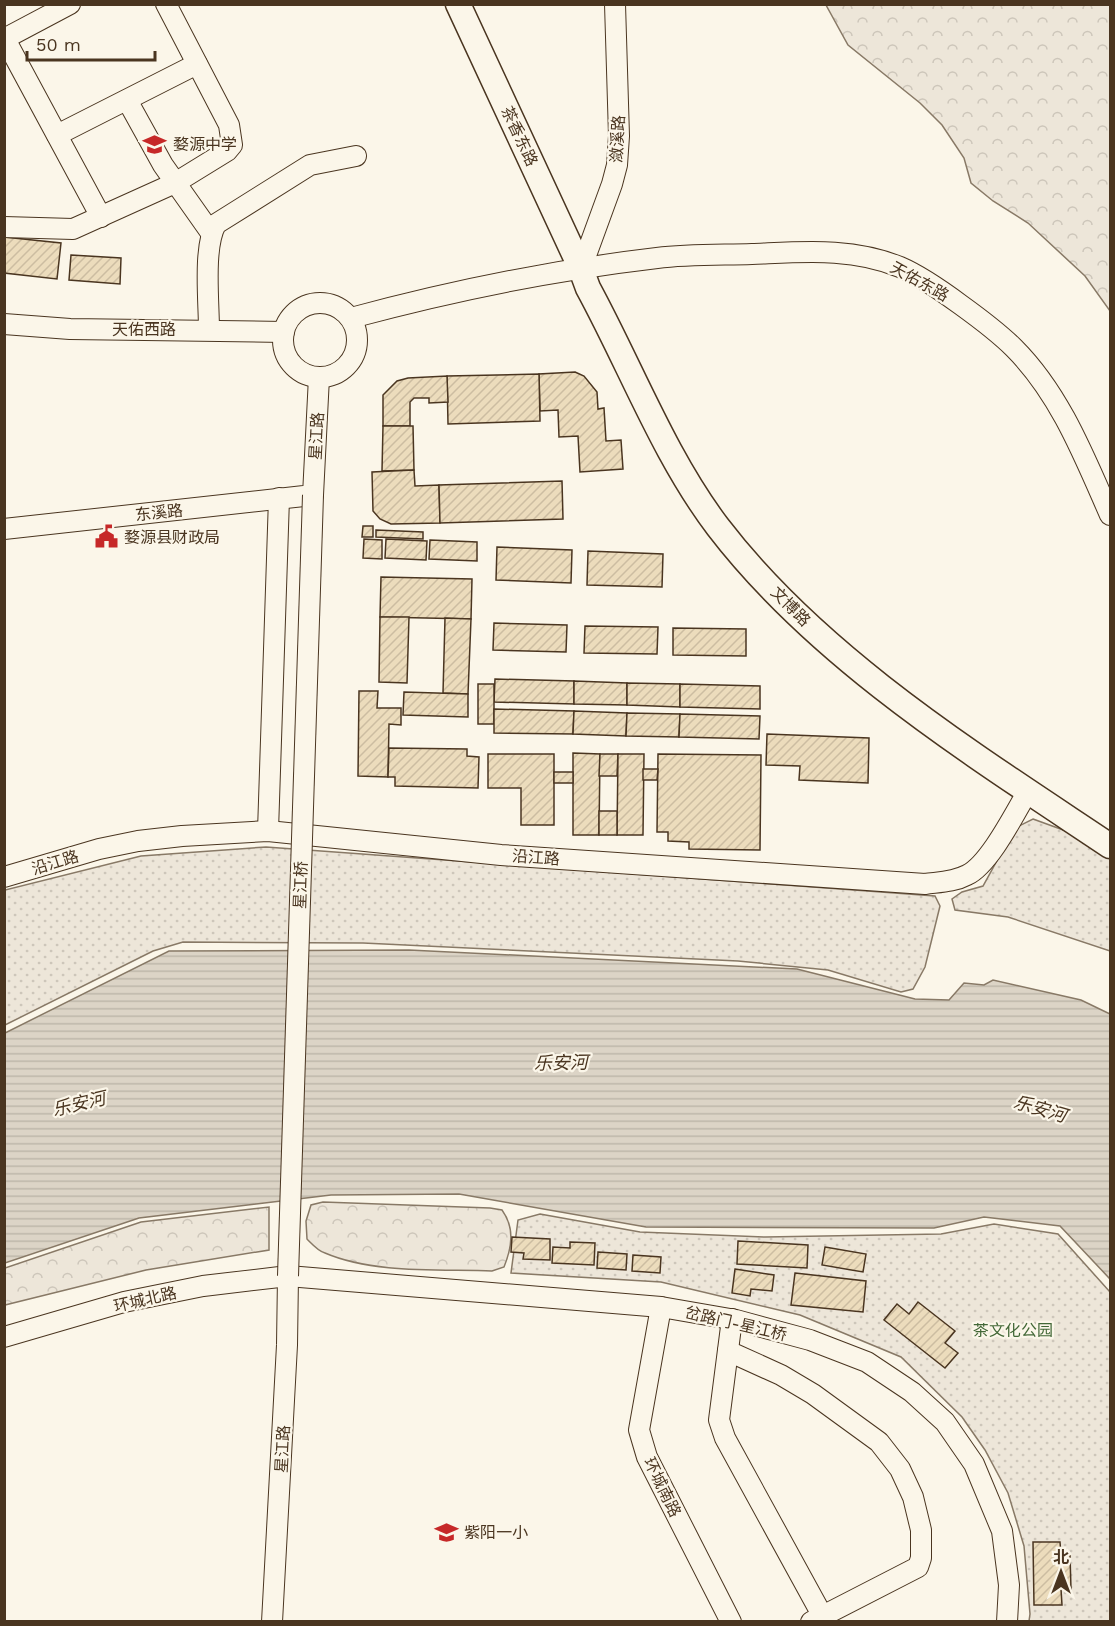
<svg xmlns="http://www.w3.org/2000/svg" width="1115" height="1626" viewBox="0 0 1115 1626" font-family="'Work Sans','Noto Sans SC',sans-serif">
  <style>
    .forest { fill: url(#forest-crowns); stroke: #887966; stroke-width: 1.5 }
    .park { fill: url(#park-dots); stroke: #887966; stroke-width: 1.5 }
    .water { fill: url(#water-rules); stroke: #887966; stroke-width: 1.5 }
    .building { fill: url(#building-hatch); stroke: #4a3520; stroke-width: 1.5 }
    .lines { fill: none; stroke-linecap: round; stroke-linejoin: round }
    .minor-casing { stroke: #4a3520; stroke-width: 22 }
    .major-casing { stroke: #4a3520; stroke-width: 27 }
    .minor { stroke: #fbf6e9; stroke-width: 20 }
    .major { stroke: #fbf6e9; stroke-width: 24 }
    .minor-bridge-casing { stroke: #4a3520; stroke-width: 22; stroke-linecap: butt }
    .minor-bridge { stroke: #fbf6e9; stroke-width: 20 }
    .labels { text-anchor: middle; stroke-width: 4.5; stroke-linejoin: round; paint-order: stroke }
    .street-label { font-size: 16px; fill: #4a3520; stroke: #fbf6e9 }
    .poi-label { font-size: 16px; fill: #4a3520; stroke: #fbf6e9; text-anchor: start }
    .park-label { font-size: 16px; fill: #436837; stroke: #fbf6e9 }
    .water-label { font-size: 18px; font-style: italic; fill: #4a3520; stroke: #fbf6e9 }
  </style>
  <defs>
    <pattern id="forest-crowns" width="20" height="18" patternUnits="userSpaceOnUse" patternTransform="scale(1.5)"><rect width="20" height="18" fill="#ede6d9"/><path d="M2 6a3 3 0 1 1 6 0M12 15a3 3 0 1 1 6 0" fill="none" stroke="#cdc6ba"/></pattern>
    <pattern id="park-dots" width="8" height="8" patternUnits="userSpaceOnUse" patternTransform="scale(1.5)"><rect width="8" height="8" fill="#ede6d9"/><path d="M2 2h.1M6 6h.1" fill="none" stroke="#cdc6ba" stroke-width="1.8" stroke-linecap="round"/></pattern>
    <pattern id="water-rules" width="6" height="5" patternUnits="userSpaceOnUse" patternTransform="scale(1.5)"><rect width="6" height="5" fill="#dcd4c6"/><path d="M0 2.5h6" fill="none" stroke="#beb7aa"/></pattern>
    <pattern id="building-hatch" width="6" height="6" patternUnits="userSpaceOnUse" patternTransform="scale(1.5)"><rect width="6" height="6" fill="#ecdcbc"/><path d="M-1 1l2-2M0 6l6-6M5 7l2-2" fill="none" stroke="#ccbda1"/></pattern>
  </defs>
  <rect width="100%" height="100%" fill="#fbf6e9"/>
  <!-- forest -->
  <g class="forest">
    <polygon points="826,5 1110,5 1110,311 1085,276 1028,223 993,201 971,183 964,158 942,125 920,103 848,45"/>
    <path d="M323 1202 490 1208 502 1210C515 1228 512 1247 504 1267L492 1271C440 1269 374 1274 325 1253 318 1251 312 1244 307 1239L306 1221 311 1205Z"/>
    <polygon points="269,1207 269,1250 146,1270 5,1305 5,1268 141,1222"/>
  </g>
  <!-- park -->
  <g class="park">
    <polygon points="1033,819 1088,839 1110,855 1110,951 1008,917 955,910 952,899 962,892 983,886 1015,828"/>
    <polygon points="266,847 935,896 940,906 925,967 913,989 901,992 828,970 738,961 363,943 183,942 153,951 5,1025 5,890 141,856"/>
    <polygon points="540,1214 640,1232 765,1237 941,1234 994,1224 1058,1234 1110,1292 1110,1621 1029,1621 1030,1614 1024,1546 1008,1493 985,1450 962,1417 901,1357 800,1315 661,1282 511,1273 518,1220"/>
  </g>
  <!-- water -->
  <polygon class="water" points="409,950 797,969 915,999 949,1000 964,983 984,985 993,980 1081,1000 1110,1014 1110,1279 1060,1226 984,1217 934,1228 646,1227 459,1194 331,1195 139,1218 5,1263 5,1033 169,951"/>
  <!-- building -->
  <g class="building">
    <polygon points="4,237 61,243 57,279 4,273"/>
    <polygon points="71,255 121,258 120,284 69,280"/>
    <polygon points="575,372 584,376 597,392 598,409 604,408 606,441 621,440 623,469 580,472 578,436 559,437 558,410 540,411 539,374"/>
    <polygon points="539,374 540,421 448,424 447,376"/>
    <polygon points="447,376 448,402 429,403 429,398 414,398 410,402 410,426 383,426 383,395 397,381 408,378"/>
    <polygon points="383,426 413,426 414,470 382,471"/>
    <polygon points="414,470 415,486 439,485 440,523 391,524 380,519 373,511 372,472"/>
    <polygon points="562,481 563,519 440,523 439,485"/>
    <polygon points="363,526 373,526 373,537 362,537"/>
    <polygon points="376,530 423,532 423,539 376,537"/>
    <polygon points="364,539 382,540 382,559 363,558"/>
    <polygon points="386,539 427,541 426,560 385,558"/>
    <polygon points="430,540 477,542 477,561 429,559"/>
    <polygon points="497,547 572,550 571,583 496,580"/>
    <polygon points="588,551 663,554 662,587 587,585"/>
    <polygon points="381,577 472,579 471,619 380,617"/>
    <polygon points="380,617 409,617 407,683 379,682"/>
    <polygon points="445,618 471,619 468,694 443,693"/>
    <polygon points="494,623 567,625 566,652 493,650"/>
    <polygon points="585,626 658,627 657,654 584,653"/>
    <polygon points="673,628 746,629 746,656 673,655"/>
    <polygon points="495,679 574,681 574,704 494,702"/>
    <polygon points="574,681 627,683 627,705 574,704"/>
    <polygon points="627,683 680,684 680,707 627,705"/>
    <rect x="478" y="684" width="16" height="40"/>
    <polygon points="680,684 760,686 760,709 680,707"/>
    <polygon points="359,691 378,691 377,708 401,708 401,725 389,724 388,777 358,776"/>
    <polygon points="404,692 468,694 468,717 403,715"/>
    <polygon points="494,709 574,711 573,734 494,733"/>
    <polygon points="574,711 627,713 626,736 573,734"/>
    <polygon points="627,713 680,714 679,737 626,736"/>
    <polygon points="680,714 760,716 759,739 679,737"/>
    <polygon points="767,734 869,738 868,783 799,780 800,766 766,765"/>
    <polygon points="389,748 467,749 467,756 479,757 478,788 395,786 395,777 388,777"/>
    <polygon points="573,753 600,754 599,835 573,835"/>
    <polygon points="488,754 554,754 554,825 521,825 521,788 488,788"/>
    <polygon points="600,754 618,754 617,776 599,776"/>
    <polygon points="618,754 644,754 643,835 617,835"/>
    <polygon points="658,754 761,755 760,850 689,849 689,842 668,841 668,832 657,832"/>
    <polygon points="643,769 658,769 657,780 643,780"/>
    <rect x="554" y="772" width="19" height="11"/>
    <rect x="599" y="811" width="18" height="24"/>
    <polygon points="512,1237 550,1239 550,1260 523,1259 524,1253 511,1252"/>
    <polygon points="738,1241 808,1245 807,1268 737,1264"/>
    <polygon points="570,1242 595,1243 594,1265 552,1263 553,1247 570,1248"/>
    <polygon points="825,1247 866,1254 863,1272 822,1265"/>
    <polygon points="598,1252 627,1254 626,1270 597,1268"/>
    <polygon points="633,1255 661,1257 660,1273 632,1271"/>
    <polygon points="735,1269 774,1275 772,1291 751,1289 750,1296 732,1293"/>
    <polygon points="795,1273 866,1281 863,1312 791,1305"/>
    <polygon points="918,1302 955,1331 945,1343 958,1353 945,1368 884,1320 897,1304 909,1314"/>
    <polygon points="1033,1542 1060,1542 1061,1555 1070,1555 1071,1589 1061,1589 1062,1605 1034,1605"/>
  </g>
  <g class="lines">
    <defs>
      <g id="minor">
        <polyline points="4,39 70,4"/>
        <polyline points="5,39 101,217"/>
        <polyline points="127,100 163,165 211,233"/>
        <polyline points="57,135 197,64"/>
        <polyline points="4,227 73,229 175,183 227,151 232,145 229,125 166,4"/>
        <polyline points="581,269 612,184 617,165 619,136 615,4"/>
        <circle cx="320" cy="340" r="37"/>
        <path d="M351 318C451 291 554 270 657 258 688 254 721 255 752 254 802 252 852 247 900 267 921 276 942 291 961 305 979 318 998 332 1014 348 1060 394 1084 456 1110 515"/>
        <polyline points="4,324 70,329 284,332"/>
        <path d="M209 330C209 302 203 247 216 224L310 165 356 156"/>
        <polyline points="4,529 313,495 319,377"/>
        <polyline points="268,831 279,498"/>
        <path d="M4 877 99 849 138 841 182 836 268 831 501 855 925 884C940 882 954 882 967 875 989 865 1015 813 1028 791"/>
        <polyline points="661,1307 639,1430 647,1457 731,1622"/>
        <polyline points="732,1319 719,1420 725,1438 822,1615"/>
        <polyline points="4,1337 124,1302 203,1286 288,1276 661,1307 736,1320 810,1340 867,1362 912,1392 945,1422 974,1464 1002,1531 1009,1585 1007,1622"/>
        <polyline points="728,1351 781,1375 813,1394 879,1442 900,1469 913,1497 921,1530 921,1558 918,1567 811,1622"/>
        <polyline points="272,1622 287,1345 288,1276"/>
      </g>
      <path id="major" d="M458 4 581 269 588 288C631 367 664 456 718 527 819 659 974 755 1110 846"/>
    </defs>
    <!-- minor casing -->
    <use href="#minor" class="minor-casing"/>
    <!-- major casing -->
    <use href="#major" class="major-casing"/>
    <!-- minor -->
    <use href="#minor" class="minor"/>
    <!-- major -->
    <use href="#major" class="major"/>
    <defs>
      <polyline id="minor-bridge" points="288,1276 313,495"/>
    </defs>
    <!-- minor-bridge casing -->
    <use href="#minor-bridge" class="minor-bridge-casing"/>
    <!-- minor-bridge -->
    <use href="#minor-bridge" class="minor-bridge"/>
  </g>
  <!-- icons -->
  <defs>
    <symbol id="school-bare" viewBox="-9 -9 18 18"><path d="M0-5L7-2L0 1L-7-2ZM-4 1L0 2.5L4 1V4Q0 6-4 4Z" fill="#c62828" stroke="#fbf6e9" stroke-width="2.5" paint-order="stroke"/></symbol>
    <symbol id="civic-bare" viewBox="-9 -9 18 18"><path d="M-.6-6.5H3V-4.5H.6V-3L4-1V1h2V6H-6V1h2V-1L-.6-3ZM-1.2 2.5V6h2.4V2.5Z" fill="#c62828" stroke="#fbf6e9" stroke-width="2.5" paint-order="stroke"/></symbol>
  </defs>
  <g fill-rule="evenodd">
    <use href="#school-bare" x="138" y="128" width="33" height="33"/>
    <use href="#civic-bare" x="90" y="520" width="33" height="33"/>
    <use href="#school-bare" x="430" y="1516" width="33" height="33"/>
  </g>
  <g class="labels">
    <!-- street labels -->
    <g class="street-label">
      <text transform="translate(520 136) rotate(65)" y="6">茶香东路</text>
      <text transform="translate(617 139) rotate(-87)" y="6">潋溪路</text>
      <text transform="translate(920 281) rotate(29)" y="6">天佑东路</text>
      <text x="144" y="335">天佑西路</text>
      <text transform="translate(316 436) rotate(-87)" y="6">星江路</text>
      <text transform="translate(159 512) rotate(-6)" y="6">东溪路</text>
      <text transform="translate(791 606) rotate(45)" y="6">文博路</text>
      <text transform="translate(536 857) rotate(4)" y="6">沿江路</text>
      <text transform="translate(55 862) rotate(-17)" y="6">沿江路</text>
      <text transform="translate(300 885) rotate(-88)" y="6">星江桥</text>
      <text transform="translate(145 1299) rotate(-13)" y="6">环城北路</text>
      <text transform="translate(736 1323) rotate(13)" y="6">岔路门-星江桥</text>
      <text transform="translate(282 1449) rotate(-87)" y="6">星江路</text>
      <text transform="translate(663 1487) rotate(64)" y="6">环城南路</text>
    </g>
    <!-- poi labels -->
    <g class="poi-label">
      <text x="173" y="150">婺源中学</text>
      <text x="124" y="543">婺源县财政局</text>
      <text x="464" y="1538">紫阳一小</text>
    </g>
    <!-- park labels -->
    <g class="park-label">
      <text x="1013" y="1336">茶文化公园</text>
    </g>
    <!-- water labels -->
    <g class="water-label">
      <text transform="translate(561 1063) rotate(-1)" y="6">乐安河</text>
      <text transform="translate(79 1104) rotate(-13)" y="6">乐安河</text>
      <text transform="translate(1040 1109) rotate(16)" y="6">乐安河</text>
    </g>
  </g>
  <!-- border -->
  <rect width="1115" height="1626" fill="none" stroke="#4a3520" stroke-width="12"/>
  <!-- north arrow -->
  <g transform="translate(1061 1572)" stroke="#fbf6e9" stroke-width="4.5" paint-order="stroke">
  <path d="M0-4.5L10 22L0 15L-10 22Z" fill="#4a3520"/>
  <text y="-9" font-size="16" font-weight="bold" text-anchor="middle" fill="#4a3520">北</text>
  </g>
  <!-- scale -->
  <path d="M27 51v9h128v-9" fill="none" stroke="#4a3520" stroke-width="3"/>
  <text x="36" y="51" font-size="18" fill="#4a3520" stroke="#fbf6e9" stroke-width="4.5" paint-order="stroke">50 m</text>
</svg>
